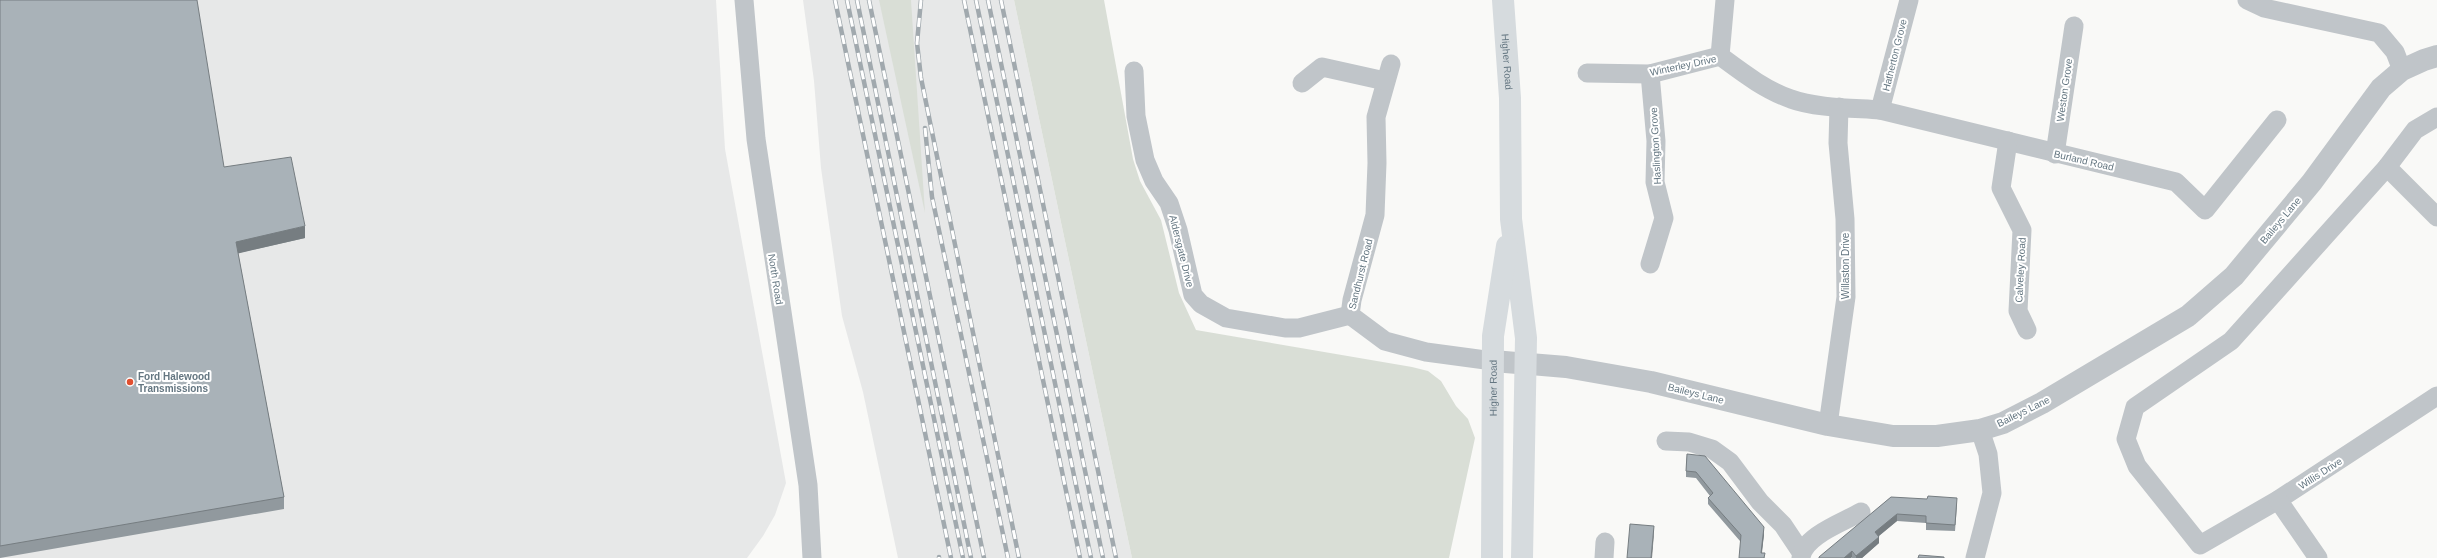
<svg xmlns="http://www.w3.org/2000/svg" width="2437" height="558" viewBox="0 0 2437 558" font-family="Arial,sans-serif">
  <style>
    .built { fill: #e7e8e8 }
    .green { fill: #d9ded6 }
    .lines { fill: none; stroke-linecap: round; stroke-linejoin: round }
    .minor { stroke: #c0c5c9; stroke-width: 19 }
    .tertiary { stroke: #c0c5c9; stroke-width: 22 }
    .trunk { stroke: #d6dbde; stroke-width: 22 }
    .rail-casing { stroke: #a1a9ae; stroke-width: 4.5 }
    .rail { stroke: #fff; stroke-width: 3; stroke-dasharray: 9; stroke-linecap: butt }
    .wall { fill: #91999e }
    .shaded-wall { fill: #767d81 }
    .building { fill: #a9b2b8; stroke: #767d81 }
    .poi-dot { fill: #e14f2f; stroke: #fff; stroke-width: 1.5 }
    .labels { text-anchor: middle; stroke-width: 4; stroke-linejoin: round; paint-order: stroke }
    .street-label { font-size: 10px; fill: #647681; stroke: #fff }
    .poi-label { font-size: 10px; font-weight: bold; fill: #647681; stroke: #fff; text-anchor: start }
  </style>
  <rect width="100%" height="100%" fill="#f9f9f7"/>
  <!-- built -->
  <g class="built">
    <polygon points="0,0 716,0 725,149 786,483 775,515 763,536 747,558 0,558"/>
    <polygon points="803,0 1014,0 1132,558 898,558 863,392 842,316 821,168 814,81"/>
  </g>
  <!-- green -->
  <g class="green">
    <polygon points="879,0 911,0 925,213"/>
    <polygon points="1014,0 1104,0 1133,159 1140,181 1161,220 1179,293 1196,330 1412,367 1428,371 1441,381 1456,406 1468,419 1475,438 1449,558 1132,558"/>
  </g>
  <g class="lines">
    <!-- minor -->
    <g class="minor">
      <polyline points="744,0 756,139 808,485 812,558"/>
      <polyline points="2247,0 2264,8 2379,33 2395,52 2402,70"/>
      <polyline points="1720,56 1725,0"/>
      <polyline points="1391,64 1376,117 1377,163 1375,215 1352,300 1350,315 1385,341 1426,352 1493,361"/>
      <polyline points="1134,71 1136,116 1145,160 1154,181 1169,203 1178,230 1193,295 1201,304 1226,318 1285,328 1299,328 1350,315"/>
      <path d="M1587 73 1650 74 1720 56C1743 73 1765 90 1791 99 1815 108 1855 108 1880 110L2176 182 2205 210 2277 120"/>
      <polyline points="1302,83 1322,67 1385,81"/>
      <polyline points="1880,110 1909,0"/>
      <polyline points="2437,117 2415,130 2387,167 2231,341 2135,407 2126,439 2137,466 2200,545 2278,500 2437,396"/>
      <polyline points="2008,141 2001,188 2022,230 2018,311 2027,330"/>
      <polyline points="2055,154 2074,26"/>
      <polyline points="2387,167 2437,217"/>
      <polyline points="1650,264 1664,218 1655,182 1656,141 1650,74"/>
      <polyline points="1828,425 1846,297 1845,219 1838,143 1839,107"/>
      <polyline points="1666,441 1689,442 1712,449 1730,462 1760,502 1783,525 1801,552"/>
      <polyline points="2278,500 2318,558"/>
      <polyline points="1604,558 1605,542"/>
      <path d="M1801 558C1803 536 1844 522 1861 512"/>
      <polyline points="1975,558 1992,493 1988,454 1980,430"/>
    </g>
    <!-- tertiary -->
    <polyline class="tertiary" points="1493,361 1566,367 1651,382 1828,425 1893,436 1937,436 1980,430 2003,423 2042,403 2188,316 2234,276 2312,182 2381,88 2402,70 2424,60 2437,56"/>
    <!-- trunk -->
    <g class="trunk">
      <path id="s1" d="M1503 0 1510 98 1511 219 1526 338 1522 558"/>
      <path id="s2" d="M1492 558 1493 336 1507 246"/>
    </g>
    <defs>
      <g id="rail">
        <polyline points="835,0 951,558"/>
        <polyline points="847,0 963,558"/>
        <polyline points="857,0 971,558"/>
        <polyline points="869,0 984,558"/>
        <polyline points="921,0 917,43 921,78 1019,558"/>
        <polyline points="964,0 1080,558"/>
        <polyline points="976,0 1091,558"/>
        <polyline points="988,0 1103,558"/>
        <polyline points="1001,0 1116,558"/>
        <polyline points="925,128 932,197 1008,558"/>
        <polyline points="939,557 939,558"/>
      </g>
    </defs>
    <!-- rail casing -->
    <use href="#rail" class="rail-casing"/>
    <!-- rail -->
    <use href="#rail" class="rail"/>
  </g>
  <!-- wall -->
  <g class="wall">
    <polygon points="0,0 224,167 305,238 238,253 284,497 284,509 0,558"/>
    <polygon points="1687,454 1764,534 1762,553 1765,558 1740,541 1708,504 1708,498 1710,496 1696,478 1686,477 1686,471"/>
    <polygon points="1891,497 1957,505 1955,531 1926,530 1926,523 1897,521 1879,536 1879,543 1862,558 1852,558 1852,557 1851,558 1819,558"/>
  </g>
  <!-- shaded-wall -->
  <g class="shaded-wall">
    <polygon points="305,226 305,238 236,254 236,242"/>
    <polygon points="1897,514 1897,521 1875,539 1875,532"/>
    <polygon points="1654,526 1654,533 1652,558 1651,558"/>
    <polygon points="1764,527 1764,534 1761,558 1761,553"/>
    <polygon points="1879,537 1879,543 1862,558 1856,558 1856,556"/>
    <polygon points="1852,551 1852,557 1851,558 1844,558"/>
  </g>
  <!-- building -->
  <g class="building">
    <polygon points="0,0 197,0 224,167 291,157 305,226 236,242 284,497 0,546"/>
    <polygon points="1687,454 1705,456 1764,527 1761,553 1765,553 1764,558 1739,558 1741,535 1708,498 1713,493 1696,472 1686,471"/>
    <polygon points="1928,496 1957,498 1955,525 1926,523 1926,516 1897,514 1875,532 1879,537 1856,556 1852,551 1844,558 1819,558 1819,557 1891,497 1927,499"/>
    <polygon points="1630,524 1654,526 1651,558 1627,558"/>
    <polygon points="1919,555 1944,557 1944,558 1918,558"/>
  </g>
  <!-- markers -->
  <circle class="poi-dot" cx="130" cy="382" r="4"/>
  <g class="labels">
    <!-- street labels -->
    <g class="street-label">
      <text transform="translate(1894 55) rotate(-76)" y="4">Hatherton Grove</text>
      <text dy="4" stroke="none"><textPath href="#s1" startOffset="62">Higher Road</textPath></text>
      <text transform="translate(1683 65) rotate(-12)" y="4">Winterley Drive</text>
      <text transform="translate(2064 90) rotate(-82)" y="4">Weston Grove</text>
      <text transform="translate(1655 146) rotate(-93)" y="4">Haslington Grove</text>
      <text transform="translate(2084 160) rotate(13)" y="4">Burland Road</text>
      <text transform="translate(2280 220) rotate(-50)" y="4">Baileys Lane</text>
      <text transform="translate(1182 251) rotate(76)" y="4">Aldersgate Drive</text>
      <text transform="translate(1845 266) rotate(-90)" y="4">Willaston Drive</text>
      <text transform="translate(2020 270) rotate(-87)" y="4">Calveley Road</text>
      <text transform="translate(1360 274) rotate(-76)" y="4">Sandhurst Road</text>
      <text transform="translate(776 279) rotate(81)" y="4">North Road</text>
      <text dy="4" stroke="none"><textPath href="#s2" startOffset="170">Higher Road</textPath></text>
      <text transform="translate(1696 393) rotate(14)" y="4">Baileys Lane</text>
      <text transform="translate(2023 411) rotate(-26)" y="4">Baileys Lane</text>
      <text transform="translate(2320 473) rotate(-33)" y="4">Willis Drive</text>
    </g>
    <!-- poi labels -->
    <g class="poi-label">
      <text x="138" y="380">Ford Halewood<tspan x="138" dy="12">Transmissions</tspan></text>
    </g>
  </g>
</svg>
